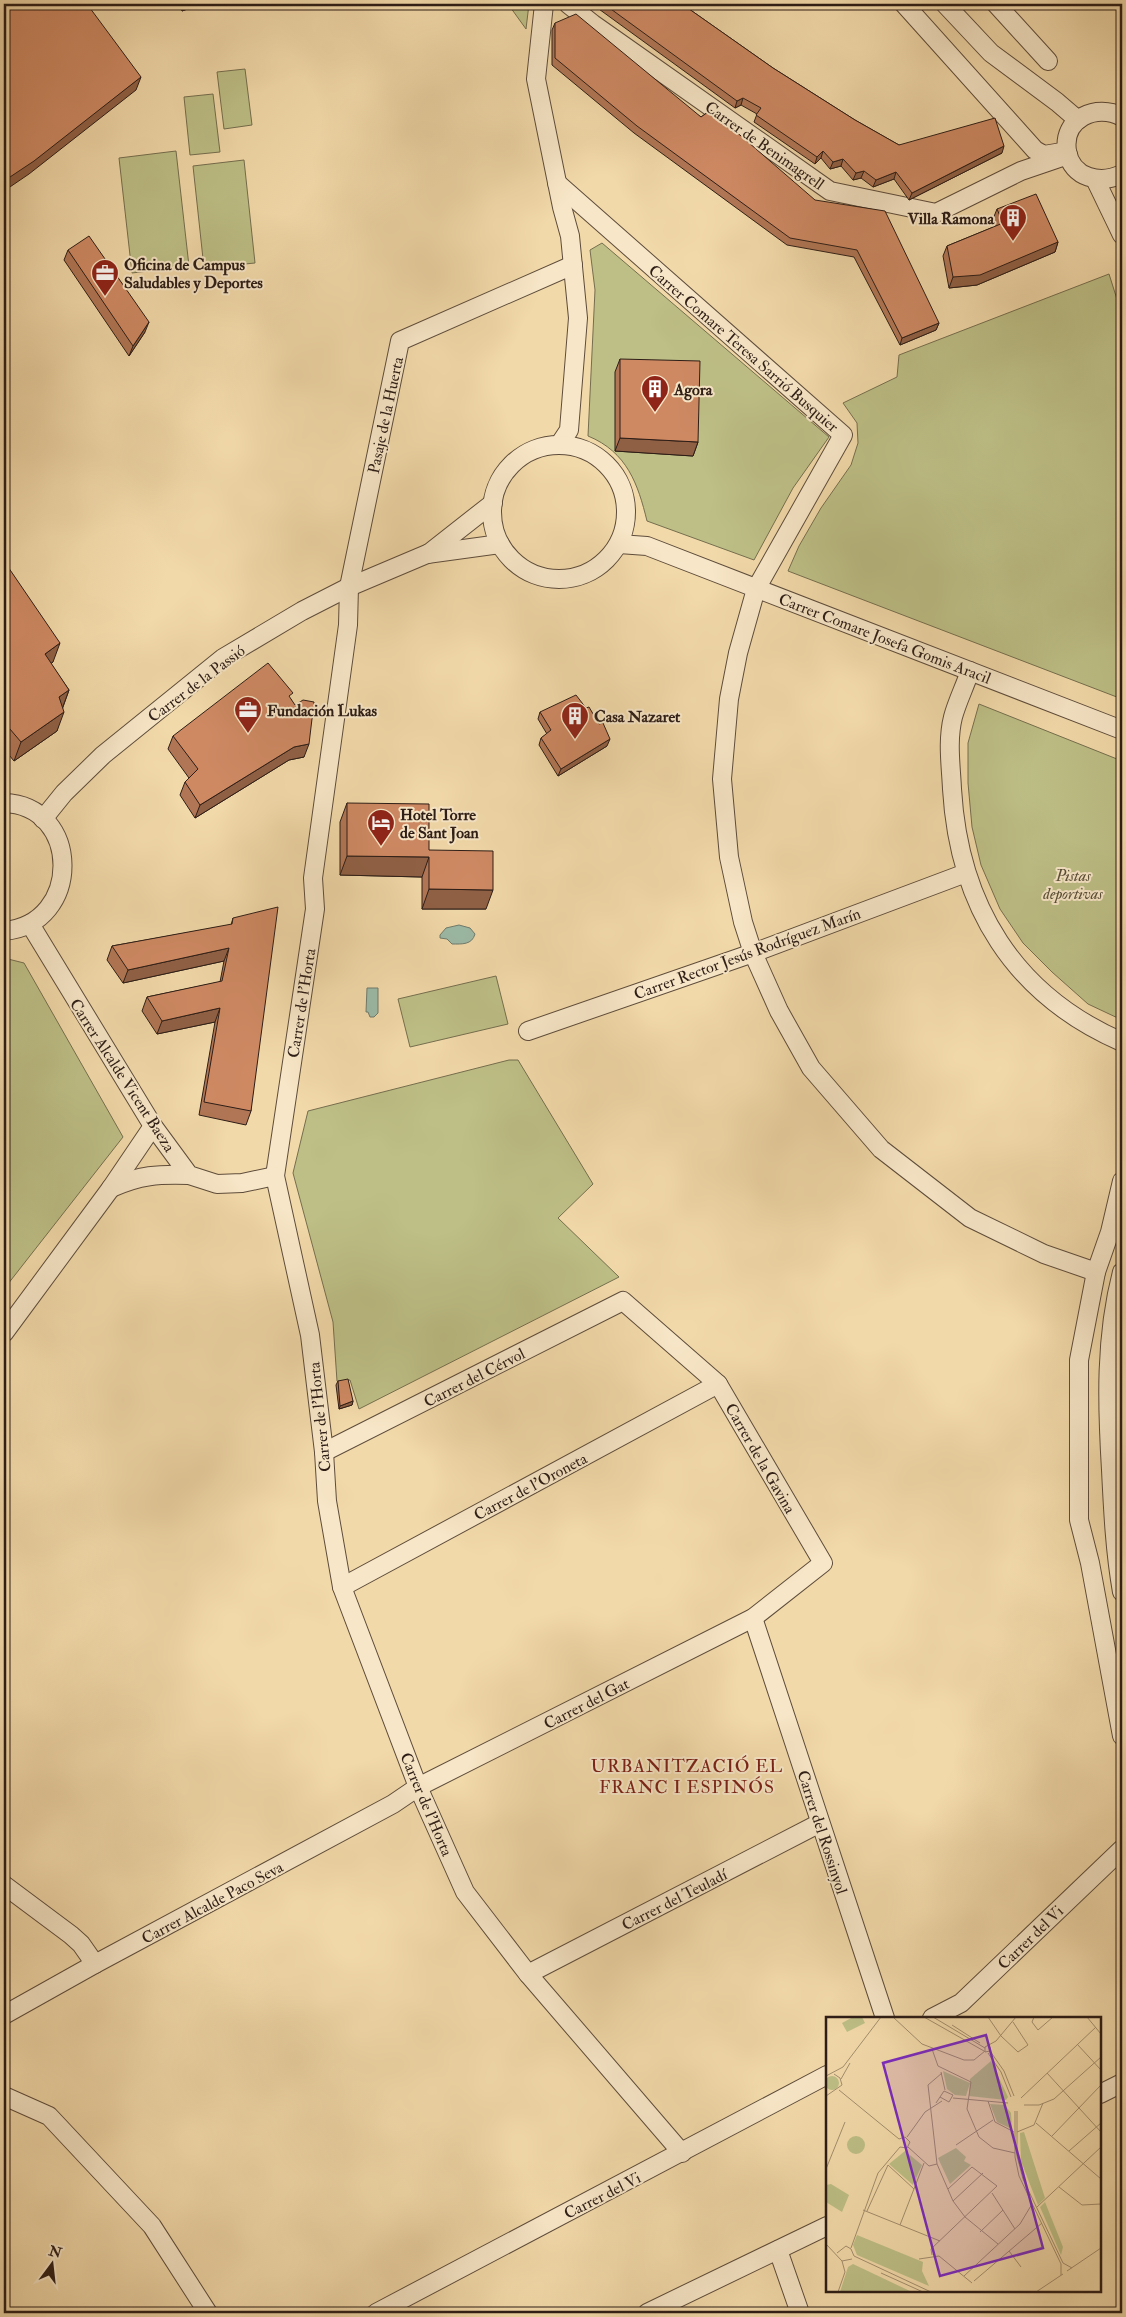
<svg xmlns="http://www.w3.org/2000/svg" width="1126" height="2317" viewBox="0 0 1126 2317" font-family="'IM FELL Double Pica',serif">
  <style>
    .green { fill: #bdbf86; stroke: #756e4e }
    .water { fill: #9bbaa7; stroke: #6f7b6d }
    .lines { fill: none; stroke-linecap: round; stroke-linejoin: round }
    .minor-casing { stroke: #5e4c3b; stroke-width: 20 }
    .minor { stroke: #f7e6c7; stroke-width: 18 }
    .wall { fill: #b17655; stroke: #2d1d16 }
    .shaded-wall { fill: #906045; stroke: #2d1d16 }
    .building { fill: #ce8963; stroke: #2d1d16 }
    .labels { text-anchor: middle; stroke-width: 4; stroke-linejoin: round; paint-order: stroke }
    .street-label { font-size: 16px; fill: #2d1d16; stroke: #f7e6c7 }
    .poi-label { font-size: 16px; font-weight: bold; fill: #2d1d16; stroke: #f7e6c7; text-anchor: start }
    .park-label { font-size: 16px; font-style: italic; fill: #584e38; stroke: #f7e6c7 }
    .neighbourhood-label { font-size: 18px; letter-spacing: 1px; fill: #7a1f14; stroke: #f7e6c7 }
    .inset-road { fill: none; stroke: #a38e6e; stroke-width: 1 }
    .view { fill: #7b2cbf; fill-opacity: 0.15; stroke: #7b2cbf; stroke-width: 2.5 }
    .inset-edge { fill: none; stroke: #2d1d16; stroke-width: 2.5 }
  </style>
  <rect width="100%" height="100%" fill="#f2d9a9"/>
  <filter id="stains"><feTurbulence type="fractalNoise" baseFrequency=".004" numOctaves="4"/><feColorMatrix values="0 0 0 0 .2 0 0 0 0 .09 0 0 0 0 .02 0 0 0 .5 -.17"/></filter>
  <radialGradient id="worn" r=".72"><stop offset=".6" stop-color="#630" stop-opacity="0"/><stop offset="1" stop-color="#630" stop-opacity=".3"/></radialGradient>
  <!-- green -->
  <g class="green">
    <polygon points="508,4 529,4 526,29"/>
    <polygon points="245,69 252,125 224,129 217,72"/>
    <polygon points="213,94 220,152 190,155 184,97"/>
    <polygon points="176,151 189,266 132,273 119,158"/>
    <polygon points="244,160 255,263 204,268 193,166"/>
    <path d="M602 243 829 437 793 488 754 560 647 521C638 484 627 452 588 436L595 290 590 250Z"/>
    <polygon points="1109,274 1122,315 1122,699 788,571 799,546 821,508 851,465 858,443 857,423 843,403 897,377 899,355"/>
    <polygon points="979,704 1122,761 1122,1020 1088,1004 1052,972 1023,943 1000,909 981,865 972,827 968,783 968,743"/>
    <polygon points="4,958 24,963 123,1137 4,1289"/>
    <polygon points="496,976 508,1024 410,1047 398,999"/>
    <polygon points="509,1060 518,1060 593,1184 558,1218 619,1277 359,1409 350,1380 337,1381 333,1322 293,1173 308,1111"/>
  </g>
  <!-- water -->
  <g class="water">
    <path d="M459 925 470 928 475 934C472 945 462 944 452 944L447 939 440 938V935L446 928Z"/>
    <polygon points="367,988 378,988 378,1013 374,1017 370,1017 368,1012 366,1012"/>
  </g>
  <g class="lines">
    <defs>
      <g id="minor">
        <polyline points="544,4 536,79 562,207 570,236 578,318 569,430 559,445"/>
        <polyline points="568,4 593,24 830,191 936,213 1021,171 1068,155"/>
        <polyline points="904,4 1035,150 1044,155 1062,152"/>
        <polyline points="945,4 991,53 1057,102 1078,120"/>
        <polyline points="996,4 1048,61"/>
        <path d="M1122 117C1097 103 1062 118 1067 151 1072 179 1101 184 1122 174"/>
        <polyline points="1095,179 1122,235"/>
        <polyline points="557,183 843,435 756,589 738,653 729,699 722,779 729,857 743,922 753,953 779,1011 811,1068 881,1149 970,1218 1044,1254 1096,1272"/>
        <polyline points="573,265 400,341 349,587 348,625 313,878 315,909 275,1176 310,1335 324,1452 327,1501 342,1587 418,1787 465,1892 528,1974 682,2153"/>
        <circle cx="559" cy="512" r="67"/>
        <polyline points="619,544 647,546 1122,730"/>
        <polyline points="428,554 493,503"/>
        <path d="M970 671C965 686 957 702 953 717 947 741 951 766 952 789 959 906 1014 995 1122 1042"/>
        <path d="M4 803C81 805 83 924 4 931"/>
        <polyline points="43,819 64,793 103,755 223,658 302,611 349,587 427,554 500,544"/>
        <polyline points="30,924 153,1126 189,1175 217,1184 242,1183 275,1176"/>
        <polyline points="528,1031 753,953 966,873"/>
        <polyline points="1122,1181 1110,1232 1096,1272 1079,1360 1079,1520 1090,1563 1122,1736"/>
        <path d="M111 1188C140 1175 158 1174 189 1175"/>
        <path d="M1122 1272C1105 1337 1107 1404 1111 1470 1113 1511 1115 1552 1122 1592"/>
        <polyline points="4,1333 111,1188 153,1126"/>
        <polyline points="342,1587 718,1384"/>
        <polyline points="753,1618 885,2018"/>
        <polyline points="4,1885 71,1935 81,1944 95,1964"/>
        <polyline points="528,1974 820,1823"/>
        <polyline points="4,2015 95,1964 393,1804 418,1787 753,1618 823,1563 718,1384 623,1301 324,1452"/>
        <polyline points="932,2018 961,2003 1122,1849"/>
        <polyline points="1100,2094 1122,2083"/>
        <polyline points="4,2096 49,2116 152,2226 208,2313"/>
        <polyline points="778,2250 800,2313"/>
        <polyline points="376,2313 827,2075"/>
        <polyline points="647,2313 827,2226"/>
      </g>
    </defs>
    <!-- minor casing -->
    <use href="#minor" class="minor-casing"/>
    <!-- minor -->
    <use href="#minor" class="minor"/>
  </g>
  <!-- wall -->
  <g class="wall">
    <polygon points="179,4 201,4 182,11"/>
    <polygon points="592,4 682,4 773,68 855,120 899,145 1002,153 909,200 894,179 873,187 861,178 853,180 841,166 830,169 821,158 815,164 754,122 757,114 741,105 735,108"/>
    <polygon points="555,23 701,117 711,110 939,323 936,330 900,345 854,257 787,245 634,133 552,65 552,30"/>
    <polygon points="997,209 1058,242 1055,252 977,285 949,288 943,256 947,246 996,226 993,219"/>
    <polygon points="68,250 145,332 129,356 64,260"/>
    <polygon points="620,359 698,442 693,456 615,451 615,372"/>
    <polygon points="4,561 53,662 51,664 69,690 63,707 57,731 14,761 4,749"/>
    <polygon points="291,699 304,757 289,760 195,818 180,795 185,782 189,778 168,749 173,736"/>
    <polygon points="540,712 607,746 558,776 539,745 541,738 547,734 538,719"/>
    <polygon points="347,803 429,850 486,909 422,909 422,877 340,875 340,822"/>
    <polygon points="233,918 251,1111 246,1125 199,1115 215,1022 157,1034 142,1011 147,997 220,982 224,961 123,983 107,960 112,946 231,925"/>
    <polygon points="338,1381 353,1401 352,1405 339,1409 336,1385"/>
  </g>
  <!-- shaded-wall -->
  <g class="shaded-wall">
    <polygon points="193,4 201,4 182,11 183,8"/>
    <polygon points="141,77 136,90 29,174 4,191 4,181"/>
    <polygon points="743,98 741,105 735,108 737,101"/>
    <polygon points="1004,146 1002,153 909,200 912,193"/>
    <polygon points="823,151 821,158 815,164 817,157"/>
    <polygon points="843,159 841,166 830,169 833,162"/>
    <polygon points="864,171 861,178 853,180 856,173"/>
    <polygon points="896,172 894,179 873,187 876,180"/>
    <polygon points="1058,242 1055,252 977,285 949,288 953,277"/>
    <polygon points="149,322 145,332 129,356 133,346"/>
    <polygon points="939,323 936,330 900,345 902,338"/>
    <polygon points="620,438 698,442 693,456 615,451"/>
    <polygon points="60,643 53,662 38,673 45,654"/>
    <polygon points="69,690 62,709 59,697"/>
    <polygon points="64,712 57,731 14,761 21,742"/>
    <polygon points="610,739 607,746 558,776 561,769"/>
    <polygon points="309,744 304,757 289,760 195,818 200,805 294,747"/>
    <polygon points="347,856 429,857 422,877 340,875"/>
    <polygon points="429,889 493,890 486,909 422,909"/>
    <polygon points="229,948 224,961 123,983 128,970"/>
    <polygon points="220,1008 215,1022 157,1034 162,1021"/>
    <polygon points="353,1401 352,1405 339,1409 340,1406"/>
  </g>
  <!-- building -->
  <g class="building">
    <polygon points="4,4 87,4 141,77 34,161 4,181"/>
    <polygon points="181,4 193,4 183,8"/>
    <polygon points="604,4 682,4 773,68 855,120 899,145 995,118 1004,146 912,193 896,172 876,180 864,171 856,173 843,159 833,162 823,151 817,157 756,115 761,108 743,98 737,101"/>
    <polygon points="576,14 701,117 711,110 815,200 885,211 939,323 902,338 857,250 790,238 637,126 555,58 555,23"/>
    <polygon points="1036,194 1058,242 980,275 953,277 947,246 1003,223 997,209"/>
    <polygon points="89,236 149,322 133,346 68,250"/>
    <polygon points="620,359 700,361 698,442 620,438"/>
    <polygon points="4,561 60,643 45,654 69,690 59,697 64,712 21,742 4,722"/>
    <polygon points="268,663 293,693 289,696 295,705 303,700 314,702 309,744 294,747 200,805 185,782 198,769 173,736"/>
    <polygon points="576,695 586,708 589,707 599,724 603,723 610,739 561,769 541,738 551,730 540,712"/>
    <polygon points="347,803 429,804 429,850 493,851 493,890 429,889 429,857 347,856"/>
    <polygon points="278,907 251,1111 204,1102 220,1008 162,1021 147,997 222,981 229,948 128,970 112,946 232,924 233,918"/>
    <polygon points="348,1379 353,1401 340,1406 338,1381"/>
  </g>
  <!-- icons -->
  <defs>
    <symbol id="building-pin" viewBox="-11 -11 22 30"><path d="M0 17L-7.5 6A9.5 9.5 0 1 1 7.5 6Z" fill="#8f2418" stroke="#f7e6c7"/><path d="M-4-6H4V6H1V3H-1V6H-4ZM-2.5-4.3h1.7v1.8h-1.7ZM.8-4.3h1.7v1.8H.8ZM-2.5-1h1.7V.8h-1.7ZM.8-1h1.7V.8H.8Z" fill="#fff"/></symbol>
    <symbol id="office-pin" viewBox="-11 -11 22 30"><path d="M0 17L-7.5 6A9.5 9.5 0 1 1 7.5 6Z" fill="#8f2418" stroke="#f7e6c7"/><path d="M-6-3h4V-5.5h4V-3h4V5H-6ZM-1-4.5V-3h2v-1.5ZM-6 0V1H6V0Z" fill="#fff"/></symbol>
    <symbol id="hotel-pin" viewBox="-11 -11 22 30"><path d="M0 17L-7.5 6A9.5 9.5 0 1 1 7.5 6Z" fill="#8f2418" stroke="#f7e6c7"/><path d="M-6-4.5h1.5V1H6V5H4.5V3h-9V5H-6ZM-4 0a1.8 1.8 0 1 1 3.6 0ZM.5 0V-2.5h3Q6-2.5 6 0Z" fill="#fff"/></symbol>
  </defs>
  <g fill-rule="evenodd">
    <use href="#building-pin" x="997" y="202" width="32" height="43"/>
    <use href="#office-pin" x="89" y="257" width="32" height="43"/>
    <use href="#building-pin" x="639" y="373" width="32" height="43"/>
    <use href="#office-pin" x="232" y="694" width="32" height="43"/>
    <use href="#building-pin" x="559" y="700" width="32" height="43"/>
    <use href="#hotel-pin" x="365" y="807" width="32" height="43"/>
  </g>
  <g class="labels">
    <!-- street labels -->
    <g class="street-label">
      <text transform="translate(765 145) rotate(35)" y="6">Carrer de Benimagrell</text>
      <text transform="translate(744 348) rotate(41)" y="6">Carrer Comare Teresa Sarrió Busquier</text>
      <text transform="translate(385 415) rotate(-78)" y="6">Pasaje de la Huerta</text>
      <text transform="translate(885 638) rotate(21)" y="6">Carrer Comare Josefa Gomis Aracil</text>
      <text transform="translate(196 683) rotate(-37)" y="6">Carrer de la Passió</text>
      <text transform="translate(747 953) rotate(-20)" y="6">Carrer Rector Jesús Rodríguez Marín</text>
      <text transform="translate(301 1003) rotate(-81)" y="6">Carrer de l'Horta</text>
      <text transform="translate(123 1075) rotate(57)" y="6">Carrer Alcalde Vicent Baeza</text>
      <text transform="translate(474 1377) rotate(-27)" y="6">Carrer del Cérvol</text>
      <text transform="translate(319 1417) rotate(-96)" y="6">Carrer de l'Horta</text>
      <text transform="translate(761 1458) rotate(60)" y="6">Carrer de la Gavina</text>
      <text transform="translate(530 1486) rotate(-28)" y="6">Carrer de l'Oroneta</text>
      <text transform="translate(586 1703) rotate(-27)" y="6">Carrer del Gat</text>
      <text transform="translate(427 1804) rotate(67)" y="6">Carrer de l'Horta</text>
      <text transform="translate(823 1832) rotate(72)" y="6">Carrer del Rossinyol</text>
      <text transform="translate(674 1899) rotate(-27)" y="6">Carrer del Teuladí</text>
      <text transform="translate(212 1902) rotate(-28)" y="6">Carrer Alcalde Paco Seva</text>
      <text transform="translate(1030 1937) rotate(-44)" y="6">Carrer del Vi</text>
      <text transform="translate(602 2195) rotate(-27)" y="6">Carrer del Vi</text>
    </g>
    <!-- poi labels -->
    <g class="poi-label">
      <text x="994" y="224" text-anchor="end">Villa Ramona</text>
      <text x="124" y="270">Oficina de Campus<tspan x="124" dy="18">Saludables y Deportes</tspan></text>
      <text x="674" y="395">Agora</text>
      <text x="267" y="716">Fundación Lukas</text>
      <text x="594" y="722">Casa Nazaret</text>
      <text x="400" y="820">Hotel Torre<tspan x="400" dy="18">de Sant Joan</tspan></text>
    </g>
    <!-- park labels -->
    <g class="park-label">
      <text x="1073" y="881">Pistas<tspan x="1073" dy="18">deportivas</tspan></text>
    </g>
    <!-- neighbourhood labels -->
    <g class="neighbourhood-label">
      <text x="687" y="1772">URBANITZACIÓ EL<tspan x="687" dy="21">FRANC I ESPINÓS</tspan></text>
    </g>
  </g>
  <!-- overview -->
  <g transform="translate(826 2017)">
    <rect width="275" height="275" fill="#f2d9a9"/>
    <path d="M27 0H36L39 6 21 15 16 6ZM165 44 182 80 180 83 143 79 144 62ZM117 54 144 66 140 79 129 78 121 72ZM-1 66a7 7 0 1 1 14 0a7 7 0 1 1-14 0ZM164 87 179 88 185 96 186 112 171 105ZM198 115 219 181 212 188 195 144 194 116ZM21 128a9 9 0 1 1 18 0a9 9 0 1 1-18 0ZM130 131 140 140 138 144 145 148 124 167 112 141ZM79 134 96 148 87 168 63 147ZM5 167 23 178 16 195 0 185V168ZM219 185 237 230 235 238 214 190ZM31 218 97 245 96 254 103 269 31 238 27 228ZM27 247 86 275H14L22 250Z" fill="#bdbf86"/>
    <path class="inset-road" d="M67 0 96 27 138 43H148L159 34M98 0 158 34M107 0 159 31M162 0 175 19M208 0 206 5 212 13 227 0M261 0 275 17M126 8 154 26M175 19 192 35 202 28 187 5M251 27 275 53M164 30V34L159 35V30L170 24 190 0M106 32 112 49M164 34 178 54 188 79M162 36 175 55 185 80M112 49 145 65 141 92 153 120 167 131 189 136M115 55 119 73M116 56 102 68 111 147 127 184 139 200 172 227M221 56 275 115M0 59 17 50 55 0M15 62 24 46M13 73 73 122M0 79 16 68 14 61 8 57M127 81 182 86M195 81 270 10M162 84 169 105 188 115M110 86 118 74 127 78 123 85 114 80M198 88H213L228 82 275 40M189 94V140L193 159 235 247V258M191 94V139L197 162 237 246 246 251M210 106 275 162M191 115 208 108 217 86M226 119 275 68M81 120 99 95 116 84M73 122 79 120 84 125 81 131 74 130M130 128 167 103M82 130 103 149 111 147M243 134 275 106M62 148 88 172M0 152 19 105M233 170 256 188 275 187M166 176 189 212M127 184 157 156M211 190 275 130M37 193 114 224M41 194 62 148M74 208 98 146M154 215 177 193M0 227 16 244 26 242M25 231 52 156 74 130M183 234 195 250M11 236 20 229 25 232 28 239M106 238 105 232 171 169 146 150 122 172M28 239 105 275M93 242 113 239 146 266M241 254 275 231M55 256 97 275M138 259 194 207 206 187M148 264 216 206M12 275 19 255 16 244M210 275 237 257"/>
    <path class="view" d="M160 18 217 231 114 259 57 46Z"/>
    <rect width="275" height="275" class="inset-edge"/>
  </g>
  <!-- margin -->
  <rect width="1126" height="2317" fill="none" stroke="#f2d9a9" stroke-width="20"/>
  <rect x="5" y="5" width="1116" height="2307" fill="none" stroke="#2d1d16" stroke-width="2.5"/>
  <rect x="10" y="10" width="1106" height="2297" fill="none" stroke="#2d1d16"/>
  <!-- north arrow -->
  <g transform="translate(52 2264) rotate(15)" stroke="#f7e6c7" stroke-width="4" paint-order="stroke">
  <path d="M0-4L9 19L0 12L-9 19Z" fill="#2d1d16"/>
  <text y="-8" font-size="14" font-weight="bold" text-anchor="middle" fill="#2d1d16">N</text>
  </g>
  <rect width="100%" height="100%" filter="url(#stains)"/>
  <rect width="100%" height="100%" fill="url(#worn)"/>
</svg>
